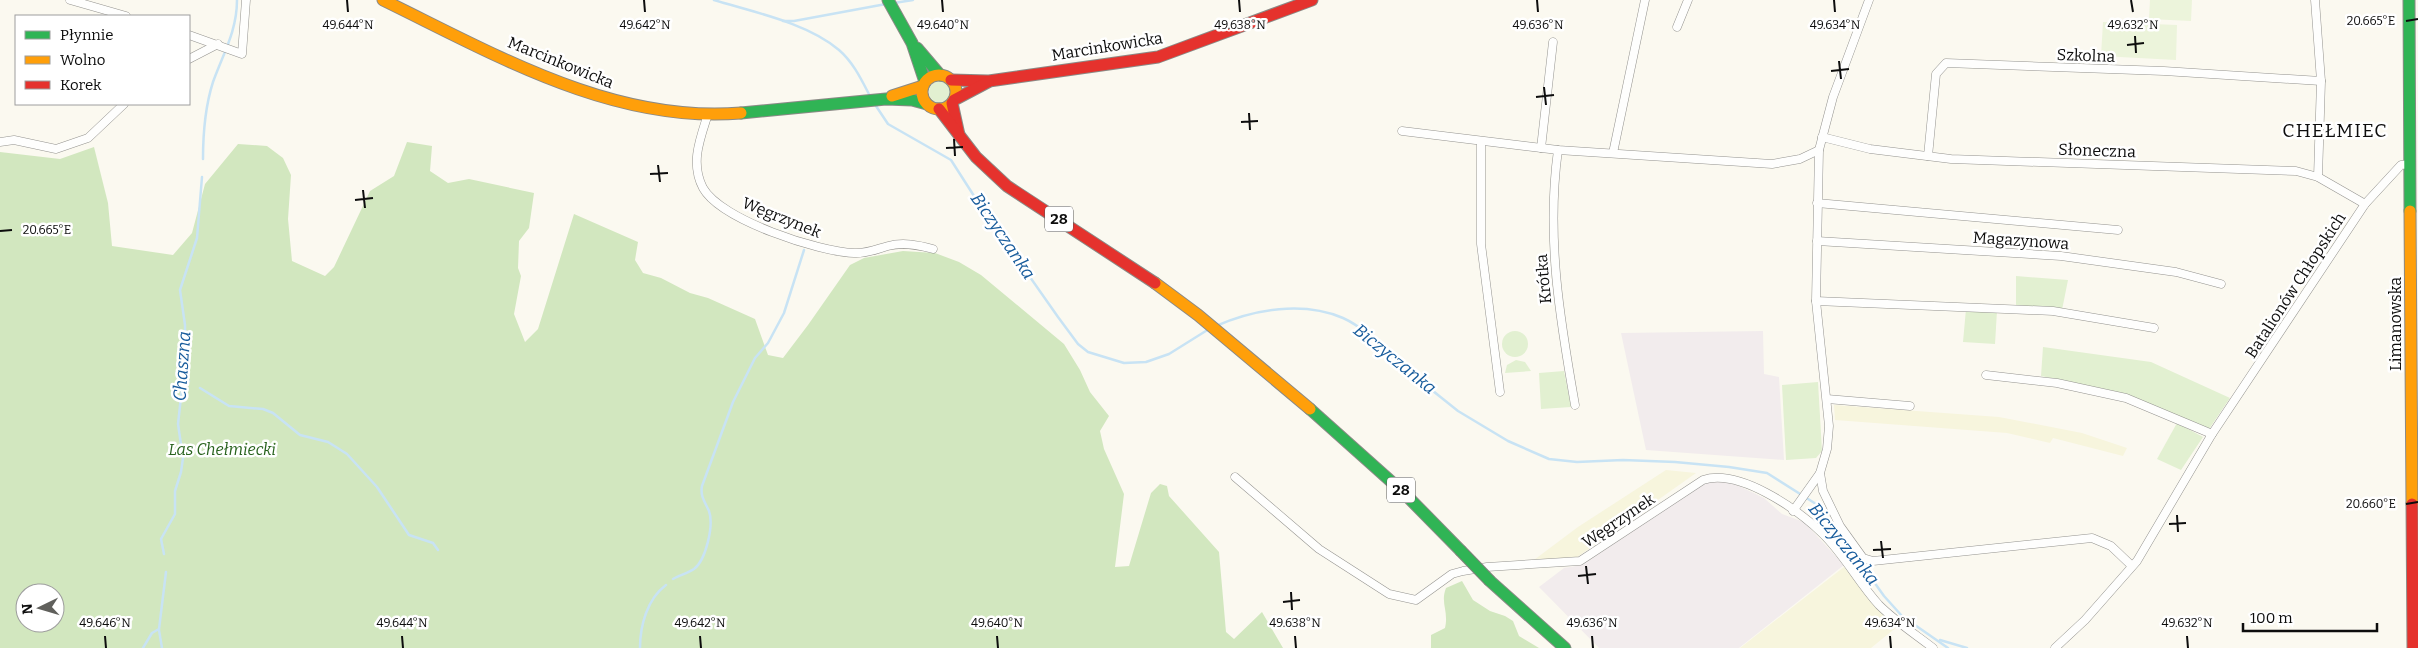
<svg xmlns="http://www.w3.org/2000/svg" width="2418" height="648" viewBox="0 0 2418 648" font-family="Bitter,serif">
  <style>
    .industrial { fill: #f2eced }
    .farmland { fill: #f7f5dd }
    .green { fill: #e2f0d1 }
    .forest { fill: #d2e7bf; fill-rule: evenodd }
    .pitch { fill: #ecf4db }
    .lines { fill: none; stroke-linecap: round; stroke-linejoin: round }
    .stream { stroke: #c8e3f4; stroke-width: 2.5 }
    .street-casing { stroke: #94938f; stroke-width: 9 }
    .fast-casing { stroke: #8b8a86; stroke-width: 13 }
    .slow-casing { stroke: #8b8a86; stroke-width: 13 }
    .jam-casing { stroke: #8b8a86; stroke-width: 13 }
    .street { stroke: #fefefd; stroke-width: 8 }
    .fast { stroke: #30b455; stroke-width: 11 }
    .slow { stroke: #ff9f0a; stroke-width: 11 }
    .jam { stroke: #e5322d; stroke-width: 11 }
    .fast-bridge-casing { stroke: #81817c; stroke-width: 13; stroke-linecap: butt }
    .fast-bridge { stroke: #30b455; stroke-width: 11 }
    .ticks { fill: none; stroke: #0d0d0d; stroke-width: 2 }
    .labels { text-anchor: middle; stroke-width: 5; stroke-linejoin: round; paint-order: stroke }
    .shield { fill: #fff; stroke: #565656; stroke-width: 1 }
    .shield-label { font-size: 15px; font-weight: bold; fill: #0d0d0d }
    .street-label { font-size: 16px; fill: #0d0d0d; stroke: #fff }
    .park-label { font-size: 16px; font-style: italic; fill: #29631e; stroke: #fff }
    .water-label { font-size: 18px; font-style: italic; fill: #185c9c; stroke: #fff }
    .quarter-label { font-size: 19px; letter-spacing: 1px; fill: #0d0d0d; stroke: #fff }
    .ticks-label { font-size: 12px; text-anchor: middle; fill: #0d0d0d; stroke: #fff; stroke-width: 5; stroke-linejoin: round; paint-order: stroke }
  </style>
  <rect width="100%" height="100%" fill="#fbf9f0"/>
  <!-- industrial -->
  <g class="industrial">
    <polygon points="1763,331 1764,374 1779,377 1784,460 1646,450 1621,333"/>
    <polygon points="1711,481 1728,482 1739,486 1764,498 1782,514 1804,522 1844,565 1739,648 1599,648 1539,587 1564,568 1582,565 1696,488"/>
  </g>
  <!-- farmland -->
  <g class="farmland">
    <polygon points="1834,405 1999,417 2082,433 2127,448 2123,456 2053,438 2050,443 2007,433 1835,420"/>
    <polygon points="1666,470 1696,473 1573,560 1534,560 1578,527"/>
    <polygon points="1844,567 1881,610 1898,626 1871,648 1740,648"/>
  </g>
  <!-- green -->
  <g class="green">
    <circle cx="940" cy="92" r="11"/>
    <polygon points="2016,276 2068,280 2062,310 2016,305"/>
    <polygon points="1966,309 1997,311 1995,344 1963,342"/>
    <circle cx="1515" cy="344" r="13"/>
    <polygon points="2043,347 2151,362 2230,398 2209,429 2109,390 2041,376"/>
    <polygon points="1516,360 1525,362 1531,371 1505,373 1507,365"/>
    <polygon points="1564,371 1571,407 1541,409 1539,373"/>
    <polygon points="1818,382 1822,451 1816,458 1786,460 1782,385"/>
    <polygon points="2177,423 2203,437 2181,470 2157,459"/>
  </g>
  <!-- forest -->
  <g class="forest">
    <path d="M407 142 432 146 430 171 448 183 469 179 534 193 529 228 519 241 518 268 521 276 514 314 525 342 538 329 574 214 638 242 635 260 643 273 661 278 690 293 708 298 755 319 768 355 783 358 808 325 850 265 864 258 903 251 935 253 959 262 981 275 1064 344 1080 370 1090 392 1109 416 1100 431 1104 449 1124 494 1115 567 1129 566 1151 493 1160 484 1167 486 1169 496 1219 552 1226 632 1234 639 1262 612 1283 648H0V152L60 159 94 147 108 203 112 246 173 255 192 233 205 184 238 144 267 146 283 158 291 175 288 219 292 261 325 276 334 267 370 191 394 176ZM25 593H55V623H25Z"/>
    <path d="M1462 581 1473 600 1490 611 1505 616 1513 621 1519 636 1539 648H1431V635L1445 628C1449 611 1440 603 1446 588Z"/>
  </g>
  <!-- pitch -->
  <g class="pitch">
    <polygon points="2150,0 2192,0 2191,21 2149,19"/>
    <polygon points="2103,22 2177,25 2176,60 2101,56"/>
  </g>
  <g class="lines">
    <!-- stream -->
    <g class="stream">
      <path d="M714 0C753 12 808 23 839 50 854 63 862 81 871 98"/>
      <polyline points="894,3 913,0"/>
      <polyline points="783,21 794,21 886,4"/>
      <polyline points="874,103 888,124 951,160 983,210 1058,317 1078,344 1088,352 1124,363 1146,362 1169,354 1209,329"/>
      <path d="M203 159C203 133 205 107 213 82 223 54 237 31 237 0"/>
      <path d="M1216 326C1255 309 1303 301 1343 318 1363 327 1380 345 1396 360 1416 378 1437 394 1458 411L1508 441 1549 459 1577 462 1623 460 1675 462 1729 467 1767 473 1816 504 1837 530 1884 596 1902 616 1948 648"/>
      <polyline points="182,377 189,381"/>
      <polyline points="200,388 229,406 263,409 273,413 300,435 328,442 336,447 347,454 377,487 409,535 433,543 438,550"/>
      <polyline points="164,554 161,539 175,514 175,491 181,472 183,458 178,424 185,361 185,325 180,290 197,238 202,177"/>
      <path d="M673 579C680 575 688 573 694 569 706 560 714 525 709 511 705 502 700 496 702 486L733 402 755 358 768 343 784 313 804 250"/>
      <polyline points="159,630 162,648"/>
      <polyline points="1940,640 1967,648"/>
      <polyline points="143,648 152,633 159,629 166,572"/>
      <path d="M640 648C640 626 647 599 666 585"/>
    </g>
    <defs>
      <g id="street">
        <polyline points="70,0 126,16"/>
        <polyline points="1869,0 1833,97 1819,150 1816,301 1829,426 1827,449 1820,473 1823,491 1840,526 1863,558 1873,561 2092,538 2111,546 2132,566"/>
        <polyline points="2315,0 2321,81 2318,177"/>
        <polyline points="1677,27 1688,0"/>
        <polyline points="189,35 242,54 246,0"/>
        <polyline points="189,59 218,44"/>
        <path d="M708 114C700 139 690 163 703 188 721 220 819 252 854 253 866 254 877 249 888 246 903 242 918 245 933 249"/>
        <polyline points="1402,131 1558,150 1772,164 1800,159 1819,150"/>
        <polyline points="1822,137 1870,149 1951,159 2296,171 2318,177 2365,204"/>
        <polyline points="0,142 14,140 56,149 88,138 124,104"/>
        <polyline points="1481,142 1481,244 1500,392"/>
        <polyline points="1541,148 1553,42"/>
        <path d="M1558 150C1546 237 1560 320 1575 405"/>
        <polyline points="1613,153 1645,0"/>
        <polyline points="1928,156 1936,74 1946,63 2164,71 2321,81"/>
        <polyline points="1817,203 2118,230"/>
        <polyline points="1817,241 2061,256 2176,272 2221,284"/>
        <polyline points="1816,301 2053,311 2154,328"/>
        <polyline points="1986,375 2057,383 2126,398 2212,434"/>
        <polyline points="1827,399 1910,406"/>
        <path d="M1235 477 1319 549 1389 594 1416 600 1452 574 1463 571 1487 567 1580 561 1703 480C1739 468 1797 509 1822 533 1844 554 1858 582 1879 605 1895 621 1915 634 1933 648"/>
        <polyline points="1793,511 1820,473"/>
        <polyline points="2055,648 2085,620 2137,561 2212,434 2365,204 2401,165 2411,164"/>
      </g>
      <g id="fast">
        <polyline points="888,0 912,43 925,82"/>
        <polyline points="2409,0 2410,211"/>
        <polyline points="917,48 940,75"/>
        <polyline points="741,113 886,99 912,100 927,104"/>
        <polyline points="1310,409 1404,493 1460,550"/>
        <polyline points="1490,581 1565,648"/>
      </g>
      <g id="slow">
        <path d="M383 0C494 54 613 124 741 113"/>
        <circle cx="939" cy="92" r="17"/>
        <polyline points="892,96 923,86"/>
        <polyline points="2410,211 2412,504"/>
        <polyline points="1155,283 1198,315 1310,409"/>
      </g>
      <g id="jam">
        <polyline points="951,80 989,81 1158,57 1312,0"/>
        <polyline points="954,100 988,82"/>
        <polyline points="952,103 959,135"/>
        <polyline points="939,109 976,157 1007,186 1155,283"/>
        <polyline points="2412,504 2413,648"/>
      </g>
    </defs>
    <!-- street casing -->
    <use href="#street" class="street-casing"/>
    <!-- fast casing -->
    <use href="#fast" class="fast-casing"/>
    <!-- slow casing -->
    <use href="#slow" class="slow-casing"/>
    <!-- jam casing -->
    <use href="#jam" class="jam-casing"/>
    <!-- street -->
    <use href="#street" class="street"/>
    <!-- fast -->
    <use href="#fast" class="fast"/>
    <!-- slow -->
    <use href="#slow" class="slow"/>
    <!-- jam -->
    <use href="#jam" class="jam"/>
    <defs>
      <polyline id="fast-bridge" points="1460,550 1490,581"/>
    </defs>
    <!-- fast-bridge casing -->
    <use href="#fast-bridge" class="fast-bridge-casing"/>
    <!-- fast-bridge -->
    <use href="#fast-bridge" class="fast-bridge"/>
  </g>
  <!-- ticks -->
  <path class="ticks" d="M347 0 348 12M644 0 645 12M942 0 943 12M1239 0 1240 12M1537 0 1538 12M1834 0 1835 12M2131 0 2133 12M2406 21 2418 19M2135 36 2136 53M2127 45 2144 43M1839 61 1841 79M1831 71 1849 69M1544 87 1546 105M1536 97 1554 95M1249 113 1250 130M1241 122 1258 121M954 139 955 156M946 148 963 147M658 165 660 182M650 174 668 173M363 190 365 208M355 200 373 198M0 231 12 230M2406 504 2418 502M2177 515 2178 532M2169 524 2186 523M1881 541 1883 558M1873 550 1891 549M1586 566 1588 584M1578 576 1596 574M1291 592 1292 610M1283 602 1300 600M105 636 106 648M402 636 403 648M700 636 701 648M997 636 998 648M1295 636 1296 648M1592 636 1593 648M1890 636 1891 648M2187 636 2188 648"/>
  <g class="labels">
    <!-- shield labels -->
    <g class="shield">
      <rect x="1045" y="206.5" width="28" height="25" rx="4"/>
      <rect x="1387" y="477.5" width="28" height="25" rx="4"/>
    </g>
    <g class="shield-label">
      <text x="1059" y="224">28</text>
      <text x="1401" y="495">28</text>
    </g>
    <!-- street labels -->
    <g class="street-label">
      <text transform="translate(1107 46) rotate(-9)" y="6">Marcinkowicka</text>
      <text transform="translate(2086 55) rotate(2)" y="6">Szkolna</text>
      <text transform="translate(561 62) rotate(22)" y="6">Marcinkowicka</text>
      <text transform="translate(2097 150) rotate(2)" y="6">Słoneczna</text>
      <text transform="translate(782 217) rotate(22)" y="6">Węgrzynek</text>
      <text transform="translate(2021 240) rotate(4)" y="6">Magazynowa</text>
      <text transform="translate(1543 279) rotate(-95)" y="6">Krótka</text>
      <text transform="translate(2295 285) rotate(-57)" y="6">Batalionów Chłopskich</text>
      <text transform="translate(2395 324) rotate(-90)" y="6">Limanowska</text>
      <text transform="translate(1618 520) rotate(-34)" y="6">Węgrzynek</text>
    </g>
    <!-- park labels -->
    <g class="park-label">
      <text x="222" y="455">Las Chełmiecki</text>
    </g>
    <!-- water labels -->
    <g class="water-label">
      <text transform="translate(1003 236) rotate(56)" y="6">Biczyczanka</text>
      <text transform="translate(1395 359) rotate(39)" y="6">Biczyczanka</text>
      <text transform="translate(182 366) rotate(-86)" y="6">Chaszna</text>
      <text transform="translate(1844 544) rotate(51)" y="6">Biczyczanka</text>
    </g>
    <!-- quarter labels -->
    <g class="quarter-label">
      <text x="2335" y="137">CHEŁMIEC</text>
    </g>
  </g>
  <g class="ticks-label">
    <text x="2371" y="25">20.665°E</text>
    <text x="348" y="29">49.644°N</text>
    <text x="645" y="29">49.642°N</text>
    <text x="943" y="29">49.640°N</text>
    <text x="1240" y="29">49.638°N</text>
    <text x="1538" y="29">49.636°N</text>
    <text x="1835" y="29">49.634°N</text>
    <text x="2133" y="29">49.632°N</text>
    <text x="47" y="234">20.665°E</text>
    <text x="2371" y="508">20.660°E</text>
    <text x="105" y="627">49.646°N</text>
    <text x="402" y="627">49.644°N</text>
    <text x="700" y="627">49.642°N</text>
    <text x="997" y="627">49.640°N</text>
    <text x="1295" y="627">49.638°N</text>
    <text x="1592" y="627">49.636°N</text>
    <text x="1890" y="627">49.634°N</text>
    <text x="2187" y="627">49.632°N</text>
  </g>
  <!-- legend -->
  <rect x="15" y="15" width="175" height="90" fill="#ffffff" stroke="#9e9e9e"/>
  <rect x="25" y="31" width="25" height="8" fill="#30b455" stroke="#9e9e9e"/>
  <text x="60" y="40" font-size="15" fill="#0d0d0d">Płynnie</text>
  <rect x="25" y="56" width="25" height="8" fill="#ff9f0a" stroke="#9e9e9e"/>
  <text x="60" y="65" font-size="15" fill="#0d0d0d">Wolno</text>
  <rect x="25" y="81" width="25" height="8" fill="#e5322d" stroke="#9e9e9e"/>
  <text x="60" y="90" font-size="15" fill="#0d0d0d">Korek</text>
  <!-- north arrow -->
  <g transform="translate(40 608) rotate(265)"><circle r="24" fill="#ffffff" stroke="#9e9e9e"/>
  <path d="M0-4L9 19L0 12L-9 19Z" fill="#60605c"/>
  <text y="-8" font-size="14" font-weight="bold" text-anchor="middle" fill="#0d0d0d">N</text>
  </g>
  <!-- scale -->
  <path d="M2243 623v8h134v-8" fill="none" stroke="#0d0d0d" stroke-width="2.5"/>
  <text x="2250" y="623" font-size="15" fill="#0d0d0d" stroke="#ffffff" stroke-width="4" paint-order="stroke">100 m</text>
</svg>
